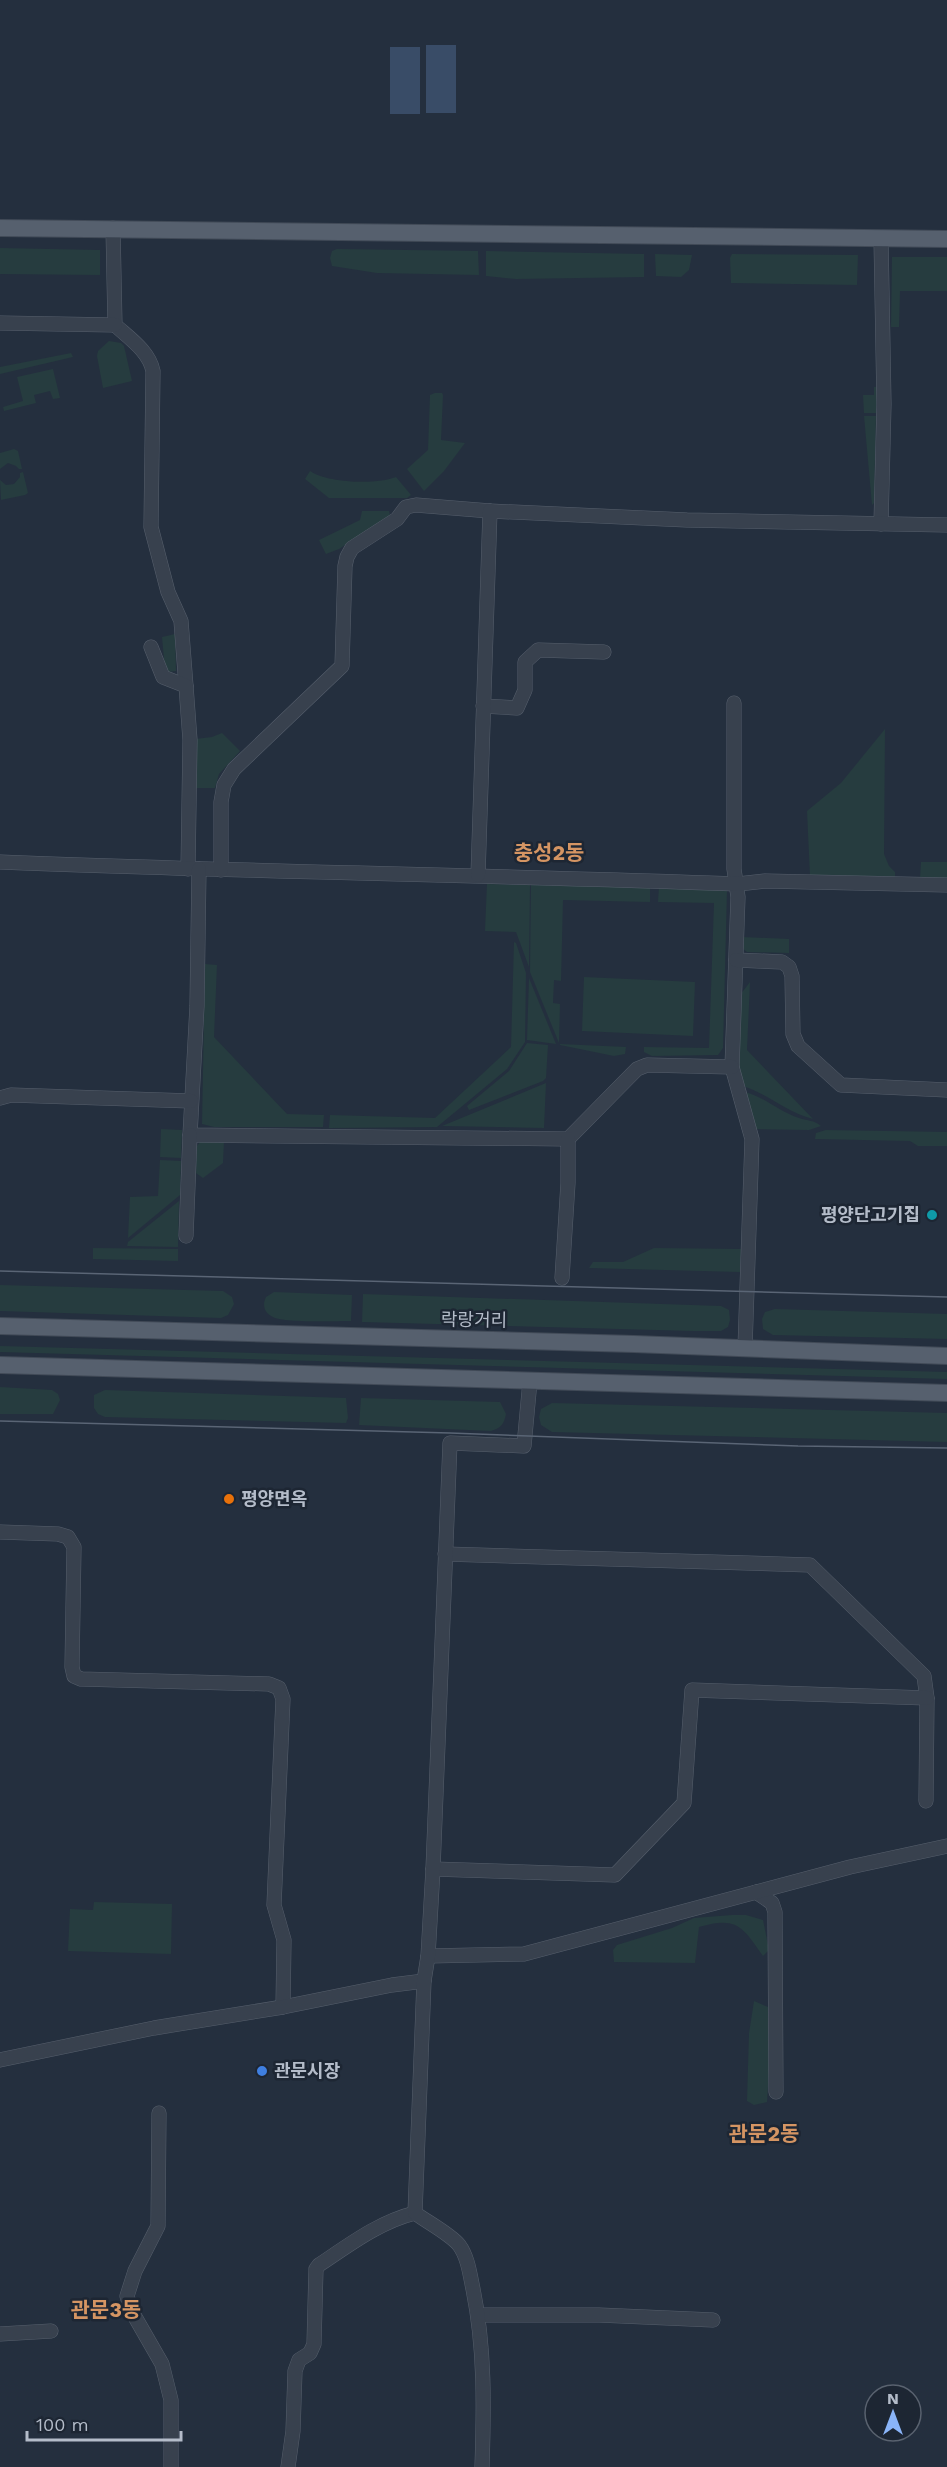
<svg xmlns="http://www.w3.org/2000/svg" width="947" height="2467" viewBox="0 0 947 2467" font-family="'Work Sans','Noto Sans KR',sans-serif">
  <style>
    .green { fill: #263c3f }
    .water { fill: #394c67 }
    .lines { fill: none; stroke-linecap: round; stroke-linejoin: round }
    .minor-casing { stroke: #565f6c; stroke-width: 15 }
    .major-casing { stroke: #414a57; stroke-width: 18 }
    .minor { stroke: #38414e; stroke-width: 14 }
    .major { stroke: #56606e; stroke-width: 16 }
    .tram { stroke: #5a6575; stroke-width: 1.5 }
    .culture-dot { fill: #0f9aa8; stroke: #1d2633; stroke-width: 2 }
    .food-dot { fill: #e8710a; stroke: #1d2633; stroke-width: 2 }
    .shop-dot { fill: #3f7fe0; stroke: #1d2633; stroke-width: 2 }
    .labels { text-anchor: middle; stroke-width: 5; stroke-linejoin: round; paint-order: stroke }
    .poi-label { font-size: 18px; font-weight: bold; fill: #b4bcc9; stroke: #1d2633; text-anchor: start }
    .street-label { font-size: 18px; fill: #b4bcc9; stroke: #1d2633 }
    .quarter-label { font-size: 21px; font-weight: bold; fill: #d59563; stroke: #1d2633 }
  </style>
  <rect width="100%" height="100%" fill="#242f3e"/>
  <!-- green -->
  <g class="green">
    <polygon points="0,248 100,250 100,275 0,274"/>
    <polygon points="337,249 478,251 479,275 377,273 332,266 330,258 332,251"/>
    <polygon points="486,251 644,254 644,277 516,279 486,276"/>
    <polygon points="655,254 692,255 689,270 681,277 656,276"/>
    <polygon points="732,254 858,255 857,285 731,283 730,258"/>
    <polygon points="892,257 947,257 947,291 900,291 899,327 891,327"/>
    <polygon points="109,341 121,343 124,346 132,381 103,388 97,356 98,351"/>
    <polygon points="71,353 73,357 0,374 0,367"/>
    <polygon points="53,369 60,398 53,399 50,391 34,395 36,403 4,411 3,407 23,401 17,377"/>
    <polygon points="874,387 877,387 876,413 864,413 863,395 874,395"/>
    <polygon points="435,393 442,393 443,395 441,440 465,443 444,471 424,491 407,469 428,450 430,395"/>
    <polygon points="864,416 876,416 874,503 872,505"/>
    <polygon points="14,449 18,451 22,469 19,469 16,466 8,463 0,469 0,453"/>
    <path d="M310 471C327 483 377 485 396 477L411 495 407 498H329L305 479Z"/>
    <polygon points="23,472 28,493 25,495 1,500 0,480 6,485 14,484 20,477 20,473"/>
    <polygon points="362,511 389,511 390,516 339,549 326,554 319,540 360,520"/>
    <polygon points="175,634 176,671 168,672 165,670 162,637"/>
    <polygon points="885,729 884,854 889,866 895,872 895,878 810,876 807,811 841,783"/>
    <polygon points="222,733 240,751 219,774 215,788 195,788 195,739 212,737"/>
    <polygon points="921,862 947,862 947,879 920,879"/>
    <polygon points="487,884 530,885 529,967 516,932 485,931"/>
    <polygon points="531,885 650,886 650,902 563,900 561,981 554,980 553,1003 560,1004 559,1043 530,972"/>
    <polygon points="659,887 727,890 723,1048 718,1055 652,1056 644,1052 644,1047 709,1048 714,903 658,902"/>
    <polygon points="742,937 789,939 789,953 747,952 742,948"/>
    <polygon points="514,942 516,943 526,973 525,1042 507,1069 437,1127 329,1128 330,1115 435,1118 511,1047"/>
    <polygon points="205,964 217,965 214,1037 287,1114 324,1115 323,1127 214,1127 202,1124"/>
    <polygon points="584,977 695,982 693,1036 582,1031"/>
    <polygon points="529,978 556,1044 527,1040"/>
    <path d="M750 982 747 1050 813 1119C786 1112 768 1094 743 1086L737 1066 740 995Z"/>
    <polygon points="527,1043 548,1045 546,1078 543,1081 469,1110 467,1106 509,1071"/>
    <polygon points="560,1045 560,1044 626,1047 625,1054 614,1056"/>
    <polygon points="546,1083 544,1128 442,1126"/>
    <path d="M744 1092C764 1096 779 1112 799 1118 808 1121 814 1120 821 1126L809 1130 754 1129Z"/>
    <polygon points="161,1129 182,1130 181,1158 160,1157"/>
    <polygon points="826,1130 947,1132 947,1146 918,1146 910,1141 815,1139 816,1133"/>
    <polygon points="201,1141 224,1141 223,1163 203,1178 196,1173 197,1146"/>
    <polygon points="160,1160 181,1161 180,1195 128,1238 130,1197 158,1196"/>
    <polygon points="179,1201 178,1247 127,1246 128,1242"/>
    <polygon points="93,1248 178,1249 178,1261 93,1259"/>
    <polygon points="654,1248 741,1249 740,1272 589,1268 593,1262 623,1262"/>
    <polygon points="0,1285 223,1291 232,1297 234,1304 228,1315 221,1318 0,1311"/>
    <path d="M274 1292 352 1295 351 1321C335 1321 284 1323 273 1317 264 1313 262 1305 266 1297Z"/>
    <polygon points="363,1294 721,1306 729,1310 730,1320 728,1327 721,1331 693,1331 362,1322"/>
    <polygon points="775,1309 947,1314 947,1339 773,1335 763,1329 762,1319 765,1312"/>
    <polygon points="0,1346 947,1372 947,1379 0,1352"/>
    <polygon points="0,1387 52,1390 58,1394 60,1400 53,1414 0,1414"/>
    <polygon points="105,1390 346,1398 348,1418 346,1423 105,1417 98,1414 94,1408 94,1395"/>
    <path d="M361 1398 500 1402 506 1414C504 1424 501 1428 491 1431L359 1425Z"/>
    <polygon points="552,1403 947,1413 947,1442 552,1432 541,1425 539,1417 541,1409"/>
    <polygon points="94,1902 172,1904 171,1954 68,1951 70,1909 93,1910"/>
    <path d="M732 1915H746L763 1920 769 1950 763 1956C742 1926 737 1916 699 1927L695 1963 614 1962 613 1950 617 1945 672 1928 694 1918Z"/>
    <polygon points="754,2001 768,2007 772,2026 767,2102 754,2105 747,2101 749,2033"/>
  </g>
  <!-- water -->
  <g class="water">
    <rect x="426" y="45" width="30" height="68"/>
    <rect x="390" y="47" width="30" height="67"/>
  </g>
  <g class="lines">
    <defs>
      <g id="minor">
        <path d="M113 228 115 325C129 338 149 351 153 371L151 527 168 592 181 621 186 686"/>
        <polyline points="0,323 115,325"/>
        <polyline points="881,524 884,404 881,238"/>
        <polyline points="151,647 163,677 186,686 190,740 188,869"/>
        <polyline points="734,703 734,869 738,897 732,1067 752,1139 745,1348"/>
        <polyline points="483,706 517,708 525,690 525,662 538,650 604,652"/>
        <path d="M0 862C246 872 492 875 738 884L765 881 947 885"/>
        <polyline points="199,869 197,1006 190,1135 568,1139 637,1069 647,1065 732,1067"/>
        <polyline points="221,870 221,802 224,785 234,769 342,666 345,566 347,557 352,548 397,519 406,507 416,505 490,511"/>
        <polyline points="478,875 490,511 687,520 947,525"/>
        <polyline points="736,960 782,962 789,967 792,976 793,1034 798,1046 841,1085 947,1090"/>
        <polyline points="0,1098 11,1095 191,1101"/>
        <polyline points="186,1236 190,1135"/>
        <polyline points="562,1278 568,1183 568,1139"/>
        <polyline points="0,1532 58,1534 68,1537 74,1547 72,1667 74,1676 81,1679 269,1684 279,1688 283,1699 274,1905 284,1940 283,2007"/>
        <polyline points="445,1554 810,1565 924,1676 927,1698 926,1801"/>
        <polyline points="433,1869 615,1875 684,1803 692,1690 927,1698"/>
        <polyline points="756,1892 772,1903 775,1912 776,2092"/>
        <polyline points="428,1956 524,1954 850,1867 947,1846"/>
        <polyline points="0,2060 154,2028 283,2007 392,1985 424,1981"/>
        <polyline points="159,2113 158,2226 135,2271 127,2296 131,2310 162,2364 171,2400 171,2467"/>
        <polyline points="478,2315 599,2315 713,2320"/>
        <polyline points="0,2334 51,2331"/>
        <path d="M288 2467 293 2431 295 2371 299 2360 310 2353 314 2344 316 2269 319 2265C349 2245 379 2222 415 2213"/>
        <path d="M482 2467C484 2407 485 2348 473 2289 470 2275 468 2257 459 2245 450 2234 427 2222 415 2213L424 1981 428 1956 433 1869 450 1443 524 1446 530 1381"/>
      </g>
      <g id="major">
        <polyline points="0,228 947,239"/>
        <polyline points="0,1326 634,1344 947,1356"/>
        <polyline points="0,1365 947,1393"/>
      </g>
    </defs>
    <!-- minor casing -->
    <use href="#minor" class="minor-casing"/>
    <!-- major casing -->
    <use href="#major" class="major-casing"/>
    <!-- minor -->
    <use href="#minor" class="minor"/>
    <!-- major -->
    <use href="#major" class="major"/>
    <!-- tram -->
    <g class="tram">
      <polyline points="0,1271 947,1297"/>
      <polyline points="0,1421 450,1433 798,1446 947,1448"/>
    </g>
  </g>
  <!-- markers -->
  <circle class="culture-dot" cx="932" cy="1215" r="6"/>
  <circle class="food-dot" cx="229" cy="1499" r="6"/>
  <circle class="shop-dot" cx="262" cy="2071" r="6"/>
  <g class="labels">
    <!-- poi labels -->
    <g class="poi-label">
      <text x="920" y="1221" text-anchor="end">평양단고기집</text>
      <text x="241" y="1505">평양면옥</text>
      <text x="274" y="2077">관문시장</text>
    </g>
    <!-- street labels -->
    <g class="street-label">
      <text transform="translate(474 1320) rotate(1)" y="6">락랑거리</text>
    </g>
    <!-- quarter labels -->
    <g class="quarter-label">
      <text x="549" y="860">충성2동</text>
      <text x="764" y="2141">관문2동</text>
      <text x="106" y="2317">관문3동</text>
    </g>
  </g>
  <!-- north arrow -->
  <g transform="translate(893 2413)"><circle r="28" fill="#1d2633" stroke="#59626f" stroke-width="1.5"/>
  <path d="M0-4.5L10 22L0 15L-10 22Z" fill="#8ab4f8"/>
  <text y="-9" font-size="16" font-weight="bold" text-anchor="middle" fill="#b4bcc9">N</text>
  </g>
  <!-- scale -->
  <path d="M27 2431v9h154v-9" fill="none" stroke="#b4bcc9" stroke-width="3"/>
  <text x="36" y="2431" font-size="18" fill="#b4bcc9" stroke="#1d2633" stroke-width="4.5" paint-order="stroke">100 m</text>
</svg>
